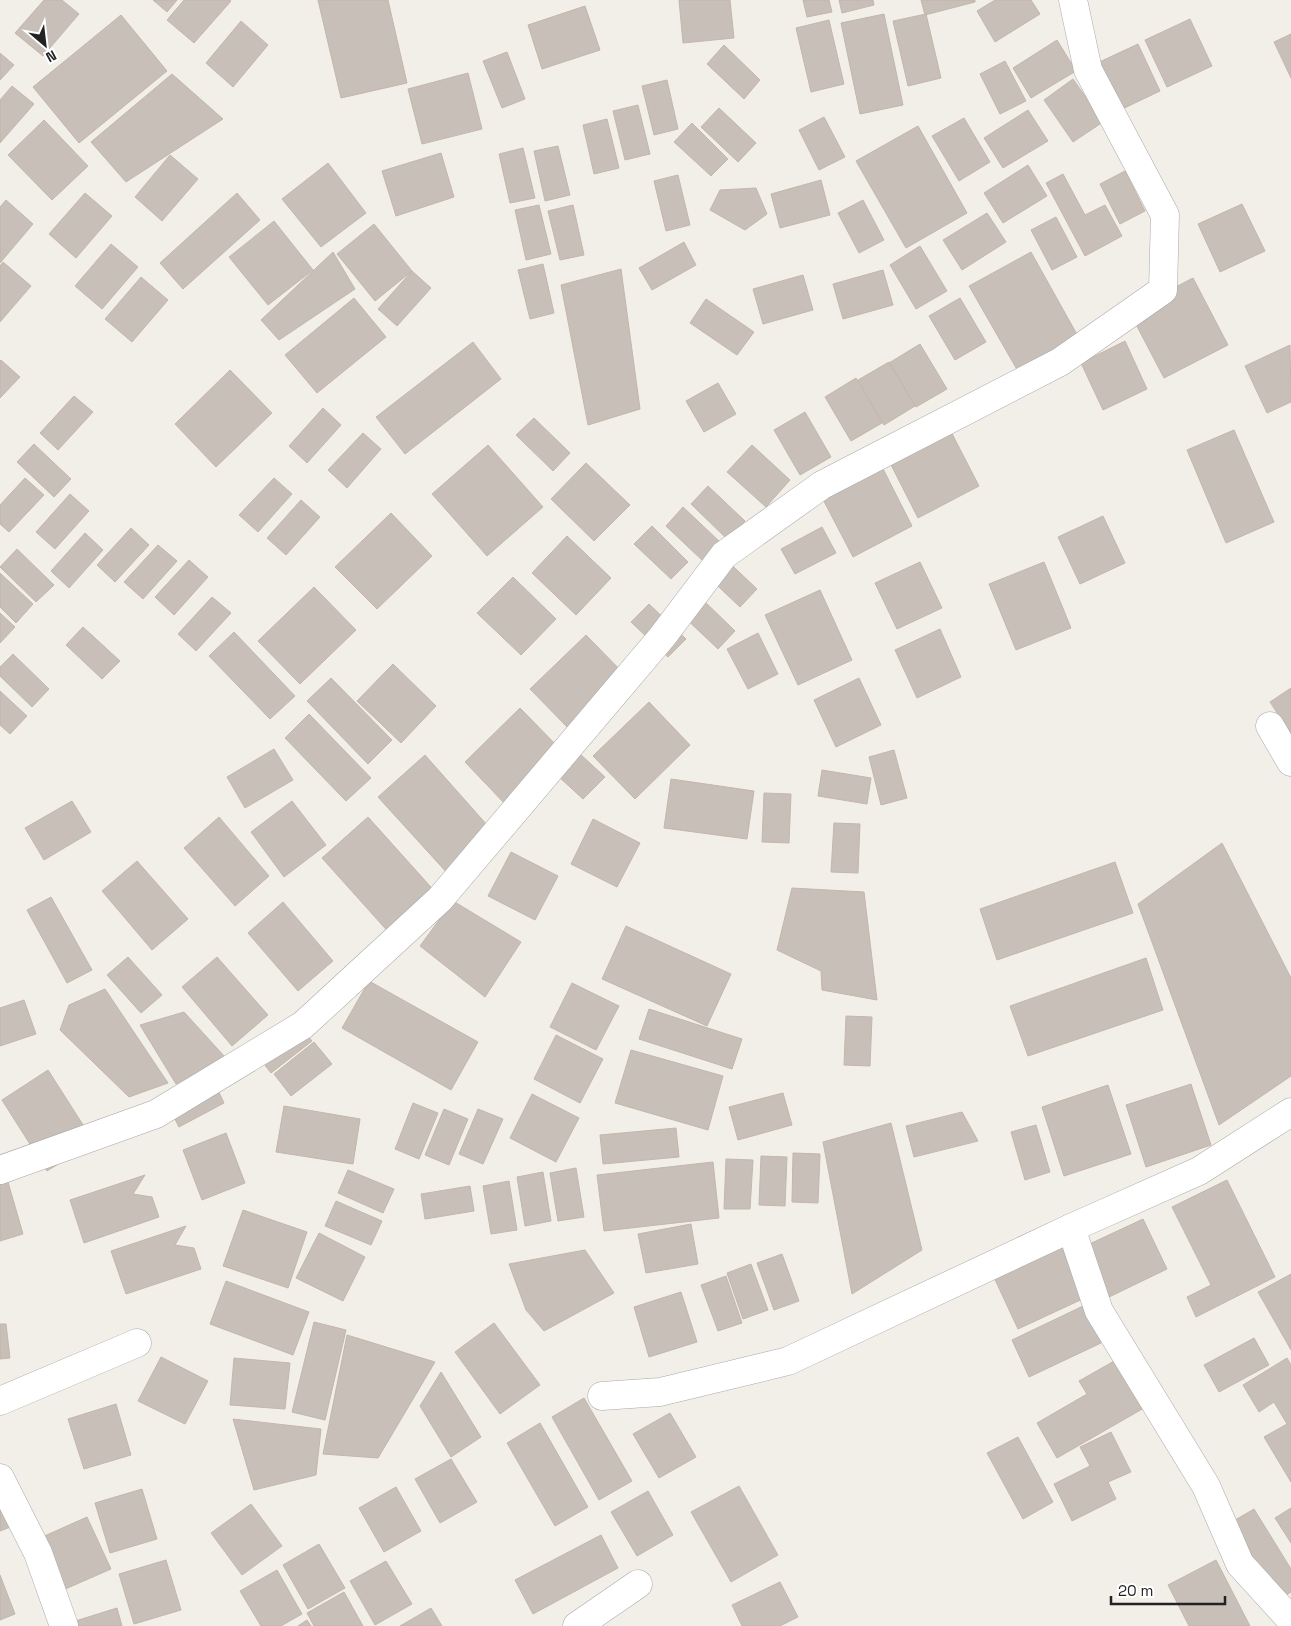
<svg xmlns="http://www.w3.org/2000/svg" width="1291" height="1626" viewBox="0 0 1291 1626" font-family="'Space Grotesk',sans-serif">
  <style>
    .building { fill: #c7bfb8; stroke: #c4b6ab }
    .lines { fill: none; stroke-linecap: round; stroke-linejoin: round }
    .street-casing { stroke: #a9a9a9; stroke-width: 29 }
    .street { stroke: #fff; stroke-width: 28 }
  </style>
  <rect width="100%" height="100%" fill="#f2efe9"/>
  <!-- building -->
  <g class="building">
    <polygon points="44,0 62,0 79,14 43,56 15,33"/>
    <polygon points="153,0 177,0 167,12"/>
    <polygon points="184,0 229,0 231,1 194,43 167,20"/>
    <polygon points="318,0 388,0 407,83 341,98"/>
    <polygon points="679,0 730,0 734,38 683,43"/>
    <polygon points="803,0 829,0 832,12 807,17"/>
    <polygon points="839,0 873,0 874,5 842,13"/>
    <polygon points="921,0 975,0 975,2 925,15"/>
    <polygon points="995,0 1031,0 1040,14 995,42 977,11"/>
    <polygon points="585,6 600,50 542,69 528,25"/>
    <polygon points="884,14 903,105 860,114 841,23"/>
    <polygon points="926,14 941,78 908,86 893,21"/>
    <polygon points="121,15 167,71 79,143 33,87"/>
    <polygon points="1190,19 1212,66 1167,87 1145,40"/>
    <polygon points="829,20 844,84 811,92 796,28"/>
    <polygon points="241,21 268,45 233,87 206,63"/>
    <polygon points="1291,34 1291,78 1274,42"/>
    <polygon points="1057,40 1076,71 1031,98 1013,68"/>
    <polygon points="1138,44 1160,91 1116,112 1093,65"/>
    <polygon points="724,45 760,80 744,99 707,64"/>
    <polygon points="507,52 525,99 502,108 483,61"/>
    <polygon points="0,53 14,65 0,80"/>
    <polygon points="1005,61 1026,101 1000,114 980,74"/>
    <polygon points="468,73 482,129 422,144 408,89"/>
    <polygon points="172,74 223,119 126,182 91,142"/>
    <polygon points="1073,79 1103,122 1073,142 1044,100"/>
    <polygon points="667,80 678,129 654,135 642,86"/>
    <polygon points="12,86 34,104 0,143 0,100"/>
    <polygon points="638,105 650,154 625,160 613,111"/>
    <polygon points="719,108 756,143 738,162 701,127"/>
    <polygon points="1028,110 1048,141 1003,168 984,138"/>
    <polygon points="824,117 845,157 819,170 799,130"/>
    <polygon points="964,118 990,162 959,181 932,136"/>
    <polygon points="607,119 619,168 594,174 583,125"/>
    <polygon points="44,120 88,166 52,200 8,155"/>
    <polygon points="692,123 728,159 711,176 674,142"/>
    <polygon points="918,126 967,213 906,248 856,161"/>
    <polygon points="558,146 570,195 545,201 534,151"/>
    <polygon points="523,148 535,198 510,203 499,154"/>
    <polygon points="441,153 454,197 396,216 382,171"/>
    <polygon points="170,155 198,179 162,221 135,197"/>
    <polygon points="328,163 366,213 321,247 282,199"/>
    <polygon points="1028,165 1047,196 1003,223 984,193"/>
    <polygon points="1125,171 1145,211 1120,224 1100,184"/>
    <polygon points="1063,174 1085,215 1105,205 1122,236 1085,256 1046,183"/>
    <polygon points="678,175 690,225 666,231 654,181"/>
    <polygon points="821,180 830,215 780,228 771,194"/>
    <polygon points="756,188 767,214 745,230 710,210 720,190"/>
    <polygon points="85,193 112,216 76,258 49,234"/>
    <polygon points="237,193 260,220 183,289 160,263"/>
    <polygon points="6,200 33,224 0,263 0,207"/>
    <polygon points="863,200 884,240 859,253 838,213"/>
    <polygon points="1242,204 1265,251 1220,272 1198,224"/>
    <polygon points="539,205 551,254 526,260 515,210"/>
    <polygon points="573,205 584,255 560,260 548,211"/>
    <polygon points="987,213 1006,242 962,270 943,240"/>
    <polygon points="1056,217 1077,257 1052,270 1031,230"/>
    <polygon points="274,221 313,270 268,305 229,257"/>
    <polygon points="374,224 412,271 375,301 337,254"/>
    <polygon points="684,242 696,265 652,290 639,268"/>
    <polygon points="111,244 138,267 102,309 75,286"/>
    <polygon points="920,246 947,291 916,309 890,265"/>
    <polygon points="333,252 355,289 279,340 261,320"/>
    <polygon points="1031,252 1079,338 1019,373 969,286"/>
    <polygon points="3,262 31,286 0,322 0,266"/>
    <polygon points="543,264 554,313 530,319 518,270"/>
    <polygon points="621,269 640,409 588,425 561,285"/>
    <polygon points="883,270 893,305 843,319 833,284"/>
    <polygon points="412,271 431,288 397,326 378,309"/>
    <polygon points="803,275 813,310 763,324 753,289"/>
    <polygon points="141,277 168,300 132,342 105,319"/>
    <polygon points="1193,278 1228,345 1164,378 1129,311"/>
    <polygon points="354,298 386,337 317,393 285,355"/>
    <polygon points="960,298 986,342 955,360 929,316"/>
    <polygon points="706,299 754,332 737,355 690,323"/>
    <polygon points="1125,341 1147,389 1103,410 1081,363"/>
    <polygon points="473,342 501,379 405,454 376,417"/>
    <polygon points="920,344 947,389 916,407 889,363"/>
    <polygon points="1290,345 1291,402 1267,413 1245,366"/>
    <polygon points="1,360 20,377 0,398 0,361"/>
    <polygon points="889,362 915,406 884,425 858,380"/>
    <polygon points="230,370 272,413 216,467 175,424"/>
    <polygon points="856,378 882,423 851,441 825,397"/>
    <polygon points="718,383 736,414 704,432 686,401"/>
    <polygon points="74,396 93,412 58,450 40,433"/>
    <polygon points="323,408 341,425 307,463 289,446"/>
    <polygon points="805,412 831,457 800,475 774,430"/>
    <polygon points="534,418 570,453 553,471 516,435"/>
    <polygon points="946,422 979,486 918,518 885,453"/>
    <polygon points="1234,430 1274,522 1226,543 1187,450"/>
    <polygon points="363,433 381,449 347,488 328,470"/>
    <polygon points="34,444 71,479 54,497 17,462"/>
    <polygon points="488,445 543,507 487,556 432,494"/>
    <polygon points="752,445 790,480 766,507 727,472"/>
    <polygon points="875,453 912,526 853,557 815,484"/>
    <polygon points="586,463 630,505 594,541 551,499"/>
    <polygon points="25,478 44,495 9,532 0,524 0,505"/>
    <polygon points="274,478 292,494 258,532 239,515"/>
    <polygon points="708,486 745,521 727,539 691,504"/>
    <polygon points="70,494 89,511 55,549 36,532"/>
    <polygon points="301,500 320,517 286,555 267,538"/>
    <polygon points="683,507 720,542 703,561 666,526"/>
    <polygon points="391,513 432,556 377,609 335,567"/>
    <polygon points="1103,516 1125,563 1080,584 1058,537"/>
    <polygon points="652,526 688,562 671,579 634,544"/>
    <polygon points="822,527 836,553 795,574 781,549"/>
    <polygon points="131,528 149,545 115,582 97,565"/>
    <polygon points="85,533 103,550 69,588 51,571"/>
    <polygon points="567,536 611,578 576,615 532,573"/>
    <polygon points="158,545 177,561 143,599 124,582"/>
    <polygon points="17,549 54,585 36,602 0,567"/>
    <polygon points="720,554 757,589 740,607 703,572"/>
    <polygon points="189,560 208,577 174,615 155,597"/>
    <polygon points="920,562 942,608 897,629 875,583"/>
    <polygon points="1044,562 1071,628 1016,650 989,584"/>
    <polygon points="0,573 33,604 16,623 0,607"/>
    <polygon points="513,577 556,619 521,655 477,613"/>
    <polygon points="314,587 356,630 300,684 258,641"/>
    <polygon points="820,590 852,660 798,685 765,615"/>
    <polygon points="699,596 735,631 718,649 681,614"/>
    <polygon points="212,597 231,613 196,651 178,634"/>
    <polygon points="649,604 686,639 668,657 631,622"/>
    <polygon points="0,613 15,627 0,643"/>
    <polygon points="83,627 120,661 102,679 66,645"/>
    <polygon points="940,629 961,677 917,698 895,650"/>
    <polygon points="234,632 295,696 270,719 209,656"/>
    <polygon points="758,633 778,674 748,689 727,649"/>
    <polygon points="586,635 628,678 572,732 530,689"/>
    <polygon points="13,654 49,689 32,707 0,676 0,667"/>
    <polygon points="393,664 436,706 401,743 357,701"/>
    <polygon points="331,678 392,740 368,764 307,701"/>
    <polygon points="859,678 881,725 836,747 814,700"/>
    <polygon points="1291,688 1291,734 1270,702"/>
    <polygon points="0,691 27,716 10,734 0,725"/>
    <polygon points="649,702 690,745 635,799 593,756"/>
    <polygon points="520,708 562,751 506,805 465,762"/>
    <polygon points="309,714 371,778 346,801 285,738"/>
    <polygon points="274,749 293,780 245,808 227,777"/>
    <polygon points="894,750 907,798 881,805 869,757"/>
    <polygon points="579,753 605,777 583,799 558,776"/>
    <polygon points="425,755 495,834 449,875 378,797"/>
    <polygon points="822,770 871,778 867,804 818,796"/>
    <polygon points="671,779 754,791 747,839 664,828"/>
    <polygon points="764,793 791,794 789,843 762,842"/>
    <polygon points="72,801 91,832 44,860 25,828"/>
    <polygon points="292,801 326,845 284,877 251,832"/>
    <polygon points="219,817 269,876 235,906 184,848"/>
    <polygon points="368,817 438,895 392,936 322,858"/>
    <polygon points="593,819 640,843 617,887 571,864"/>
    <polygon points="834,823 860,824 858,873 831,872"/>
    <polygon points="1222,843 1291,978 1291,1076 1219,1125 1138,904"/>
    <polygon points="511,852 558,876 535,920 488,896"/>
    <polygon points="137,861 188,919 152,950 102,891"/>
    <polygon points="1115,862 1133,913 997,960 980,909"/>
    <polygon points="792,888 864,892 877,1000 822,990 821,971 777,950"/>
    <polygon points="51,897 92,970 67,983 27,910"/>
    <polygon points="453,901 521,942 485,997 420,946"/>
    <polygon points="283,902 333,961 298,991 248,933"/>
    <polygon points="626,926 731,974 707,1026 602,979"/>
    <polygon points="128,957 162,995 141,1013 107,975"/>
    <polygon points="217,957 268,1015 232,1046 182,987"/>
    <polygon points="1146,958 1163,1010 1028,1056 1010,1006"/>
    <polygon points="369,981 478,1042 451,1090 342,1028"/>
    <polygon points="572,983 619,1006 596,1050 550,1027"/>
    <polygon points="105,989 168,1083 129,1097 60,1030 69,1005"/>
    <polygon points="24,1000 36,1034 0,1046 0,1008"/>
    <polygon points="649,1009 742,1039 732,1069 639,1039"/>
    <polygon points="184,1012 225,1057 176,1084 140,1025"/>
    <polygon points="846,1016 872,1017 870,1066 844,1065"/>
    <polygon points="294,1019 312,1041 271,1073 254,1051"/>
    <polygon points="556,1035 603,1059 580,1103 534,1079"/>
    <polygon points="314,1042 332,1064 291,1096 274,1074"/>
    <polygon points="631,1050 723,1076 708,1130 615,1103"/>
    <polygon points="48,1070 94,1142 47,1171 2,1100"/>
    <polygon points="212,1078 224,1103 179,1127 166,1102"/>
    <polygon points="1191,1084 1211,1145 1146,1167 1126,1105"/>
    <polygon points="1108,1085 1131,1154 1064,1176 1042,1107"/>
    <polygon points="783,1093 792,1125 738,1140 729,1107"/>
    <polygon points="532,1094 579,1118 556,1162 510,1138"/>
    <polygon points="413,1103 438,1113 419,1159 395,1149"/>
    <polygon points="284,1106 360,1119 353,1164 276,1152"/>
    <polygon points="444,1109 468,1119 449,1165 425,1155"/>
    <polygon points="478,1109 503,1119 483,1164 459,1154"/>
    <polygon points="962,1112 978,1141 914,1157 906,1126"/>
    <polygon points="891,1123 922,1250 852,1294 823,1142"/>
    <polygon points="1036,1125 1050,1172 1025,1180 1011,1132"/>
    <polygon points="676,1128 679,1157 603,1164 600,1135"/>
    <polygon points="226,1133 245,1183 202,1200 183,1150"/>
    <polygon points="793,1153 820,1154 818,1203 792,1202"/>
    <polygon points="761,1156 787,1157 785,1206 759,1205"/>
    <polygon points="726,1159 753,1160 750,1209 724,1209"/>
    <polygon points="713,1162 719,1218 604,1231 597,1175"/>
    <polygon points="576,1168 584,1217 558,1221 550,1173"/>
    <polygon points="348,1170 394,1189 383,1213 338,1193"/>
    <polygon points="543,1172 551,1221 525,1226 517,1177"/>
    <polygon points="145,1175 133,1194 152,1197 159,1217 84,1243 70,1200"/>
    <polygon points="1227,1180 1275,1277 1196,1317 1187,1297 1211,1285 1172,1207"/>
    <polygon points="509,1181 517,1230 491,1234 483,1186"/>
    <polygon points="8,1182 23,1234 0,1241 0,1184"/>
    <polygon points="470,1186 474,1211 425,1219 421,1194"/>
    <polygon points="336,1201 382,1221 371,1245 325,1226"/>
    <polygon points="243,1210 307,1232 288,1288 223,1266"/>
    <polygon points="1143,1219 1167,1269 1105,1299 1081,1248"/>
    <polygon points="691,1224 698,1264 646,1273 638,1234"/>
    <polygon points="186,1226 175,1245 194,1248 201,1269 126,1294 111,1251"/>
    <polygon points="319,1233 365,1257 343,1301 296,1278"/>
    <polygon points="1062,1238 1089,1296 1018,1329 991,1271"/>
    <polygon points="585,1250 614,1293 544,1331 526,1310 509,1264"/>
    <polygon points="782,1254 799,1301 774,1310 757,1263"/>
    <polygon points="751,1264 768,1310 743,1319 727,1273"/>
    <polygon points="1291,1274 1291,1350 1258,1292"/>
    <polygon points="726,1276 742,1323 718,1331 701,1285"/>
    <polygon points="226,1281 309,1312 293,1355 210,1324"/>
    <polygon points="681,1292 697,1342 649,1357 634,1307"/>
    <polygon points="1083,1306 1101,1343 1029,1377 1012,1340"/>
    <polygon points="314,1322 346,1330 325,1420 292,1412"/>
    <polygon points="494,1323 540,1385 500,1414 455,1352"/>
    <polygon points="0,1324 6,1324 10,1358 0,1359"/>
    <polygon points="347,1335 435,1362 378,1458 323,1454"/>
    <polygon points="1254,1338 1269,1365 1219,1392 1204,1365"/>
    <polygon points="161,1357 208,1381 185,1424 138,1401"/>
    <polygon points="234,1358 290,1363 285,1409 230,1405"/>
    <polygon points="1287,1358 1291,1365 1291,1482 1264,1437 1287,1424 1274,1402 1259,1412 1243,1385"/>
    <polygon points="1116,1360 1144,1408 1057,1458 1037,1423 1087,1394 1079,1381"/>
    <polygon points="441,1372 481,1437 451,1457 420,1406"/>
    <polygon points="584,1398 632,1481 599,1500 552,1417"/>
    <polygon points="116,1404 131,1455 84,1469 68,1419"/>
    <polygon points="670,1413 696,1457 659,1478 633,1434"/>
    <polygon points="233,1419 321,1429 316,1475 254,1490"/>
    <polygon points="540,1423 588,1507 555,1526 507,1443"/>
    <polygon points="1111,1432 1131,1472 1108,1482 1116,1499 1072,1521 1054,1484 1090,1466 1080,1447"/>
    <polygon points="1018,1437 1053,1502 1023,1519 987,1453"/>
    <polygon points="451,1459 477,1502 440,1523 415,1479"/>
    <polygon points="739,1486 778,1555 731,1582 691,1512"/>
    <polygon points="396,1487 421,1531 384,1552 359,1508"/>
    <polygon points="142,1489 157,1539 110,1553 95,1503"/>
    <polygon points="648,1491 673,1535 637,1556 611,1512"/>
    <polygon points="0,1494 13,1526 0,1531"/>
    <polygon points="251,1504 282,1546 242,1575 211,1533"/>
    <polygon points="1291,1508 1291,1543 1275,1518"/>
    <polygon points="1254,1509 1291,1569 1291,1592 1277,1601 1230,1523"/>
    <polygon points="87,1517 111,1569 63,1590 40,1538"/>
    <polygon points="601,1535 618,1568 533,1614 515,1580"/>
    <polygon points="319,1544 345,1588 308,1609 283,1565"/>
    <polygon points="166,1560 181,1610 134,1624 119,1574"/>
    <polygon points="1216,1560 1250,1626 1189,1626 1168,1585"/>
    <polygon points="386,1561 412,1604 375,1625 350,1581"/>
    <polygon points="277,1570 302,1614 281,1626 261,1626 240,1591"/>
    <polygon points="0,1575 15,1614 0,1620"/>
    <polygon points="780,1582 798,1617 780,1626 742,1626 732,1605"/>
    <polygon points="344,1592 363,1626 314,1626 307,1613"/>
    <polygon points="117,1608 122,1626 70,1626 69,1623"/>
    <polygon points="431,1608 442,1626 400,1626"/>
    <polygon points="307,1620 311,1626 298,1626"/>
  </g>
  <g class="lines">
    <defs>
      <g id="street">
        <polyline points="1270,726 1291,762"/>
        <polyline points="0,1170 156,1114 303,1025 440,899 662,637 724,555 822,485 1060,362 1163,290 1165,215 1088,70 1073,0"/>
        <polyline points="1071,1228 1099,1311 1206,1486 1240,1564 1291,1620"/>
        <polyline points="602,1396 660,1392 788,1361 1071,1228 1199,1171 1291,1112"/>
        <polyline points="0,1401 137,1343"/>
        <polyline points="0,1478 38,1553 64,1626"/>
        <polyline points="577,1626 638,1584"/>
      </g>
    </defs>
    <!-- street casing -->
    <use href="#street" class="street-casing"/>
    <!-- street -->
    <use href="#street" class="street"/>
  </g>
  <!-- north arrow -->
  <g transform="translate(45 45) rotate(152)" stroke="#ffffff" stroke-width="4" paint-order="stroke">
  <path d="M0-4L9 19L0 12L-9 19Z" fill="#222222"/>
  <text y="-8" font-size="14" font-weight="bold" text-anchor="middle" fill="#222222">N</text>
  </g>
  <!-- scale -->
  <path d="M1111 1596v8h114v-8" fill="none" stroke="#222222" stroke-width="2.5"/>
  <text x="1118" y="1596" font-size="15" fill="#222222" stroke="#ffffff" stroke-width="4" paint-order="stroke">20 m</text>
</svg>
